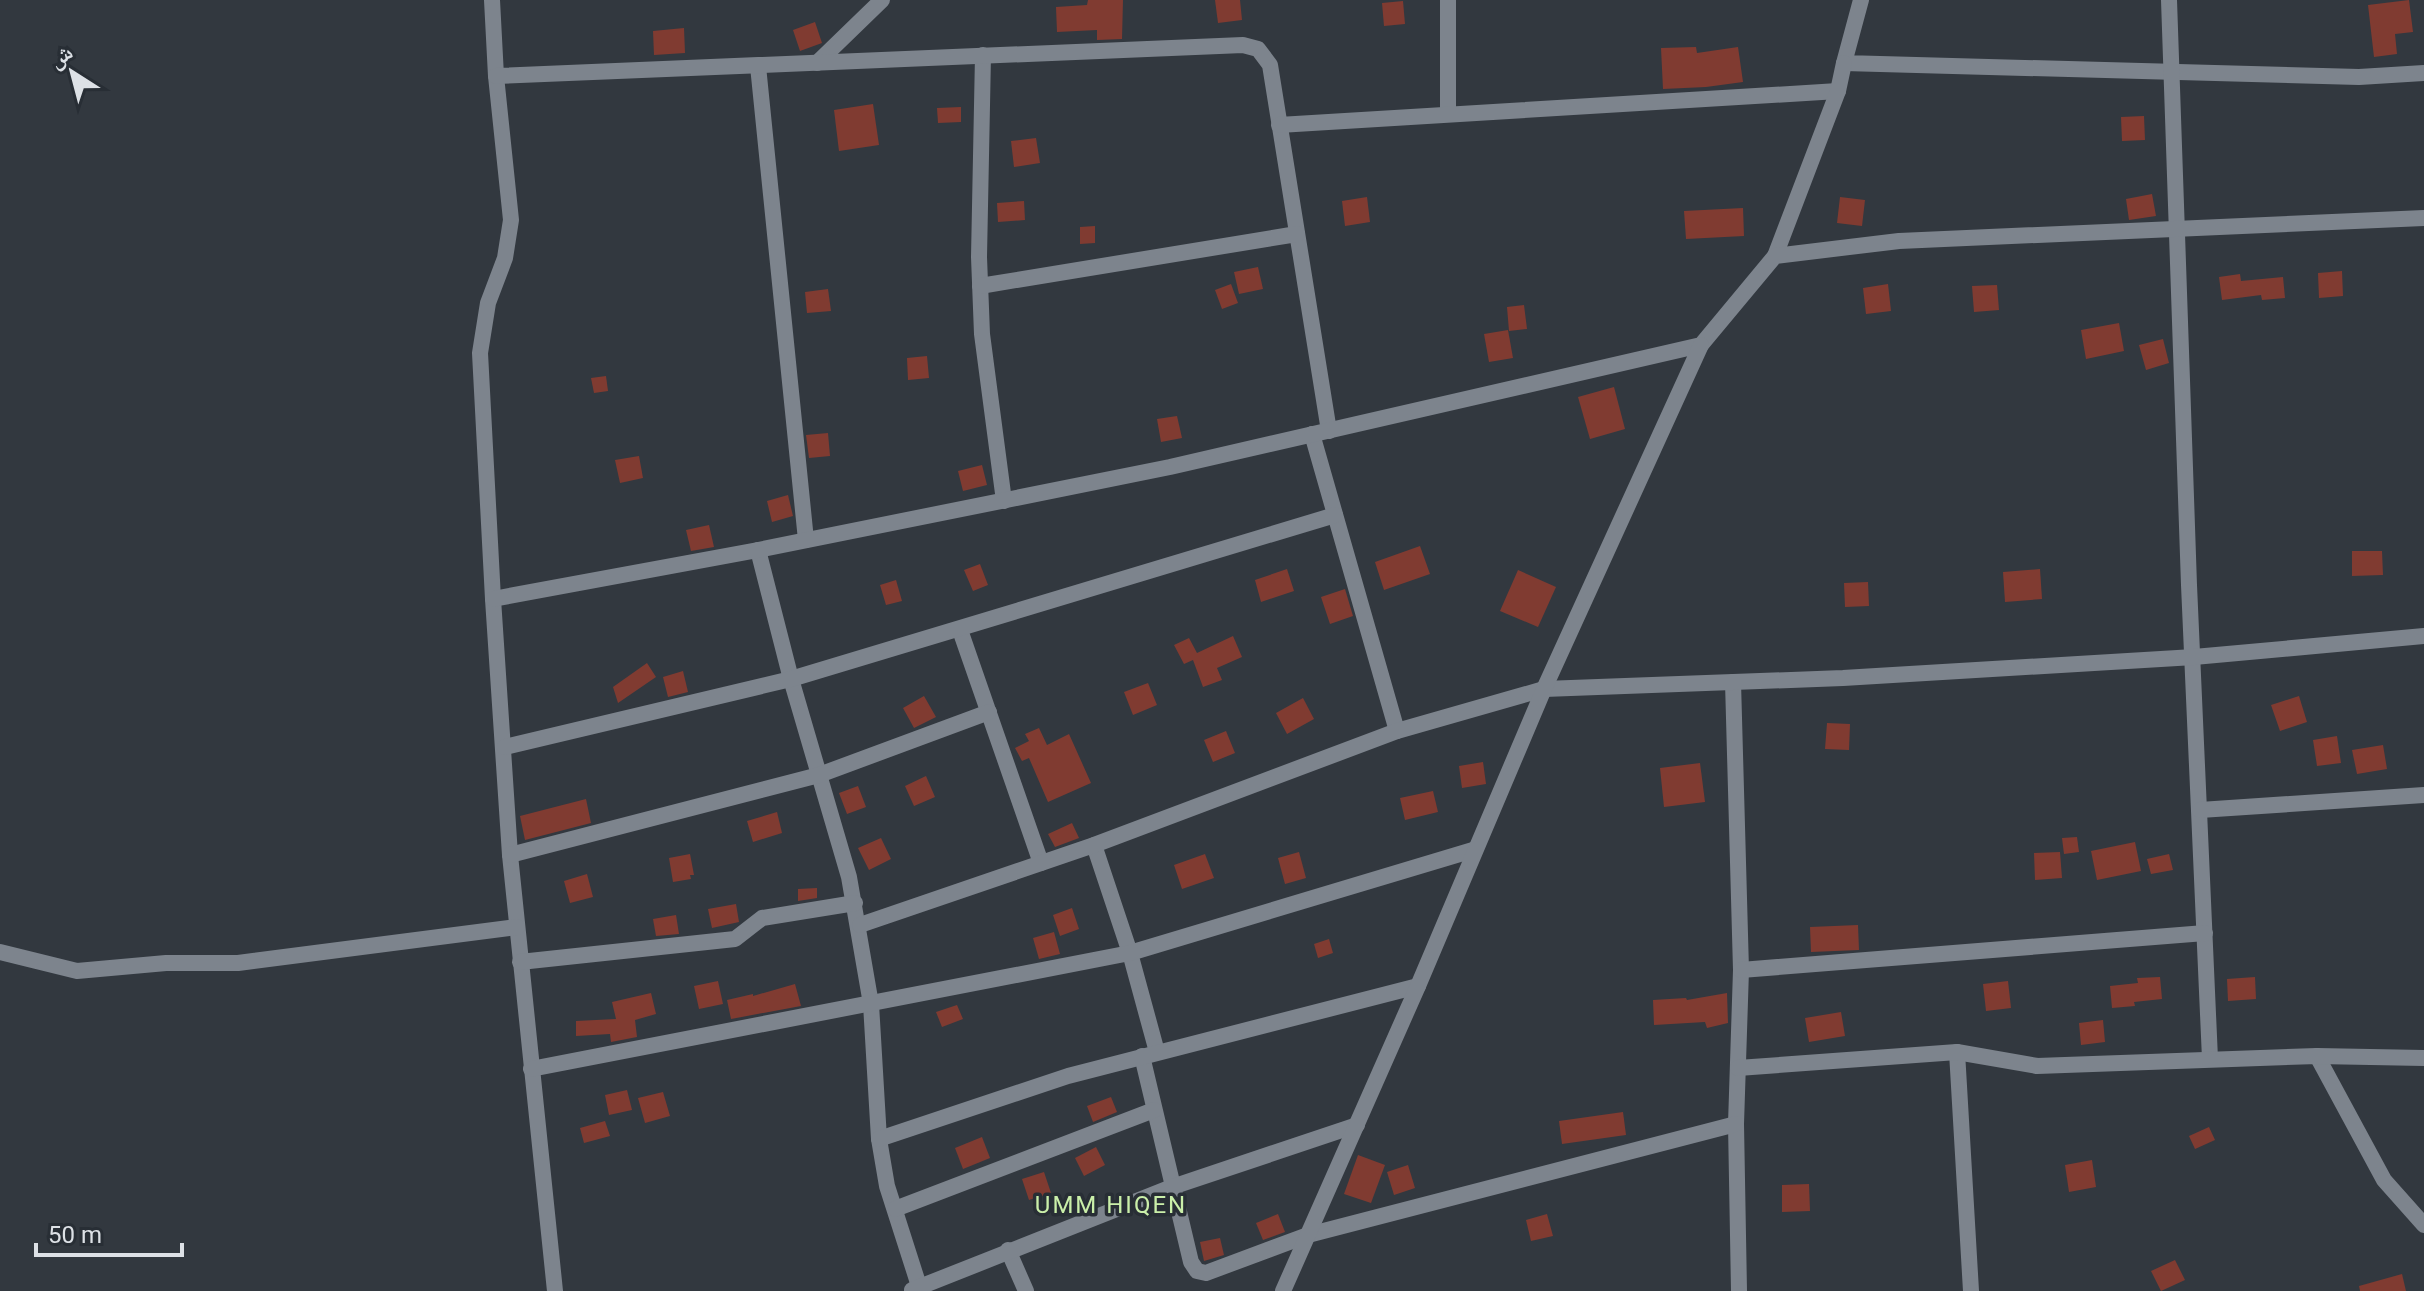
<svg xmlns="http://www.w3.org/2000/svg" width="2424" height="1291" viewBox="0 0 2424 1291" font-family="Roboto,'Noto Naskh Arabic',sans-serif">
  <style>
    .building { fill: #803b31 }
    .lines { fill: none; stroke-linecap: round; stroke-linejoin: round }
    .minor { stroke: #7d848d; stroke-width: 16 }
    .labels { text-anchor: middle; stroke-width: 7; stroke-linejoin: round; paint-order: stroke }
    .quarter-label { font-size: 24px; letter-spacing: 2px; fill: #caefa9; stroke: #282e35 }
  </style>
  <rect width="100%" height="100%" fill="#32383f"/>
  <!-- building -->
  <g class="building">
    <polygon points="1088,0 1123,0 1122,39 1097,40 1097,30 1057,32 1056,7 1087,5"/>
    <polygon points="1215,0 1240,0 1242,20 1218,23"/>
    <polygon points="2409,0 2413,32 2395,34 2397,54 2374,57 2368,5"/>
    <polygon points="1403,1 1405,24 1384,26 1382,3"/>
    <polygon points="815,22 822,43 800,51 793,30"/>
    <polygon points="684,28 685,53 654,55 653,31"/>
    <polygon points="1696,47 1697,53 1738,47 1743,82 1706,87 1663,89 1661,48"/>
    <polygon points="873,104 879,145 839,151 834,110"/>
    <polygon points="961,107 961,122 938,123 937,108"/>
    <polygon points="2144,116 2145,140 2122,141 2121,117"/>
    <polygon points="1036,138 1040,163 1014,167 1011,141"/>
    <polygon points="2152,194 2156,216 2129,220 2126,199"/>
    <polygon points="1367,197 1370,222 1345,226 1342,201"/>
    <polygon points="1840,197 1865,200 1862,226 1837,223"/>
    <polygon points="1024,201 1025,220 998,222 997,203"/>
    <polygon points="1743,208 1744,236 1686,239 1684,211"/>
    <polygon points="1095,226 1095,243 1080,244 1080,227"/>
    <polygon points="1258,267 1263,289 1239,294 1234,272"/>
    <polygon points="2342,271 2343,296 2319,298 2318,273"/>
    <polygon points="2240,274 2241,281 2283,277 2285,298 2262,300 2261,295 2222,300 2219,277"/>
    <polygon points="1231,284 1238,303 1222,309 1215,290"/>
    <polygon points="1888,284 1891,311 1866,314 1863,288"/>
    <polygon points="1997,285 1999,310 1974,312 1972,286"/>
    <polygon points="828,289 831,311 807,313 805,292"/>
    <polygon points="1524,305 1527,329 1509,331 1507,307"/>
    <polygon points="2119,323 2124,351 2086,359 2081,330"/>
    <polygon points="1508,330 1513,358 1489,362 1484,334"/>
    <polygon points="2163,339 2169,363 2146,370 2139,345"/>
    <polygon points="927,356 929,378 908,380 907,358"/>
    <polygon points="606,376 608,391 594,393 591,378"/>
    <polygon points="1614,387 1625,429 1590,439 1578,397"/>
    <polygon points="1177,416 1182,438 1161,442 1157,419"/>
    <polygon points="828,433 830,456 809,458 806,435"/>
    <polygon points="639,456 643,478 620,483 615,460"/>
    <polygon points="982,465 987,485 963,491 958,471"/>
    <polygon points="788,495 793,516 772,522 767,501"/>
    <polygon points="709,525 714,547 691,551 686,530"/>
    <polygon points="1420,546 1430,574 1384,590 1375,562"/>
    <polygon points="2352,551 2382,551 2383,575 2352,576"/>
    <polygon points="980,564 988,585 973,591 964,570"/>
    <polygon points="1287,569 1294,591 1261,602 1255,580"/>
    <polygon points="2040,569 2042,599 2005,602 2003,572"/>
    <polygon points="1518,570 1556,587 1538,627 1500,611"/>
    <polygon points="896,580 902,601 886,605 880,585"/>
    <polygon points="1868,582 1869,606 1845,607 1844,583"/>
    <polygon points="1345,589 1353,616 1330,624 1321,597"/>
    <polygon points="1233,636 1242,657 1217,668 1222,680 1203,687 1193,660 1184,664 1174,645 1189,638 1197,653"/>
    <polygon points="647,663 656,677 618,703 613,687"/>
    <polygon points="683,671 688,692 668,697 663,677"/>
    <polygon points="1148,683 1157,705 1133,715 1124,692"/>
    <polygon points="924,696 936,717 914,728 903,708"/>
    <polygon points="2299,696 2307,722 2280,731 2271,705"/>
    <polygon points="1303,698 1314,719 1287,734 1276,713"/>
    <polygon points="1827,723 1850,724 1849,750 1825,749"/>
    <polygon points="1039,728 1047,745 1069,734 1091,783 1048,802 1029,758 1022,761 1015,748 1029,741 1025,734"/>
    <polygon points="1226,731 1235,753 1213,762 1204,740"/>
    <polygon points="2337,736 2341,763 2317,766 2313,740"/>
    <polygon points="2383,745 2387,769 2357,774 2352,750"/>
    <polygon points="1483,762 1486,784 1462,788 1459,766"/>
    <polygon points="1700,763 1705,802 1664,807 1660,768"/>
    <polygon points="926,776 935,797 914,806 905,786"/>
    <polygon points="858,786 866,807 847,814 839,793"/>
    <polygon points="1433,791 1438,812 1405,820 1400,798"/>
    <polygon points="586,799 591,823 525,840 520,816"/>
    <polygon points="777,812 782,833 753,842 747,821"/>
    <polygon points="1072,823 1079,838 1055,847 1048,834"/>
    <polygon points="2077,837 2079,852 2064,854 2062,838"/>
    <polygon points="881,838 891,859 869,870 858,848"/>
    <polygon points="2135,842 2141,871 2097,880 2091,851"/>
    <polygon points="1299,852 1306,878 1285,884 1278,858"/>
    <polygon points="2060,852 2062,878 2035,880 2034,853"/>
    <polygon points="690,854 694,875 690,875 691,879 673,882 669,858"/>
    <polygon points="1205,854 1214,878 1182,889 1174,865"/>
    <polygon points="2169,854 2173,870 2151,874 2147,859"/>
    <polygon points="587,874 593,897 570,903 564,881"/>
    <polygon points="817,888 817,898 798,901 798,889"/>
    <polygon points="736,904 739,922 712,928 708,909"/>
    <polygon points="1072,908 1079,929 1060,936 1053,915"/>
    <polygon points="676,915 679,934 656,936 653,919"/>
    <polygon points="1858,925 1859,950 1811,952 1810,927"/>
    <polygon points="1054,932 1060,954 1039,959 1033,938"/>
    <polygon points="1329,939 1333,953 1318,958 1314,944"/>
    <polygon points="2160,977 2162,999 2134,1002 2135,1006 2112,1008 2110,986 2138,983 2137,978"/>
    <polygon points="2255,977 2256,999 2228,1001 2227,979"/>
    <polygon points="718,981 723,1004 699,1009 694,986"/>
    <polygon points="2008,981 2011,1008 1986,1011 1983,984"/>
    <polygon points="795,984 801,1006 731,1019 727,1000 753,994 753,996"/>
    <polygon points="651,993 656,1014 635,1020 637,1037 611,1042 610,1034 576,1036 576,1021 616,1019 612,1002"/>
    <polygon points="1727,993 1728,1023 1707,1028 1705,1022 1654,1025 1653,1000 1686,998 1687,1000"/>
    <polygon points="957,1005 963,1019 942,1027 936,1012"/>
    <polygon points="1841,1012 1845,1036 1809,1042 1805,1018"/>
    <polygon points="2103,1020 2105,1042 2081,1045 2079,1023"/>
    <polygon points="627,1090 632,1110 609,1115 605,1095"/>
    <polygon points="663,1092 670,1116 645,1123 638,1098"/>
    <polygon points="1111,1097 1117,1112 1093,1122 1087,1106"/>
    <polygon points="1623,1112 1626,1135 1562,1144 1559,1121"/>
    <polygon points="605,1121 610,1136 584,1143 580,1128"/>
    <polygon points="2209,1127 2215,1140 2195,1149 2189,1136"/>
    <polygon points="982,1137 990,1158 963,1169 955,1148"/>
    <polygon points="1096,1147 1105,1165 1084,1176 1075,1158"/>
    <polygon points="1358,1155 1385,1165 1371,1203 1344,1194"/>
    <polygon points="2092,1160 2096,1187 2069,1192 2065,1165"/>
    <polygon points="1408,1165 1415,1188 1394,1195 1387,1172"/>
    <polygon points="1044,1172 1051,1193 1029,1200 1022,1179"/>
    <polygon points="1809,1184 1810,1211 1782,1212 1782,1185"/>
    <polygon points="1278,1214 1285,1232 1263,1240 1256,1223"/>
    <polygon points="1547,1214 1553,1236 1531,1241 1526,1220"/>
    <polygon points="1220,1238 1224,1255 1204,1261 1200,1242"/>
    <polygon points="2175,1260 2185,1280 2161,1291 2151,1271"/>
    <polygon points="2402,1274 2406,1291 2360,1291 2359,1286"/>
  </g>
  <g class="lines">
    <!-- minor -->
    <g class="minor">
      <polyline points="492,0 496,76 511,220 505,258 488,303 480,353 493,599 510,855 555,1291"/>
      <polyline points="1448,0 1448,113"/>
      <polyline points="1861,0 1844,63 2359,77 2424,73"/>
      <polyline points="2169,0 2189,585 2210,1059"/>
      <polyline points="983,55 979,257 982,334 1004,501"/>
      <polyline points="817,63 882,0"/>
      <polyline points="758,66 806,540"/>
      <polyline points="496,76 1243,45 1258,49 1270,65 1329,431"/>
      <polyline points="1279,125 1838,91"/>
      <polyline points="1775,256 1838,91 1844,63"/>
      <polyline points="980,286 1297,234"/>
      <polyline points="1312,434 1397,731"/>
      <polyline points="758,550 791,679 849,877 871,1004 879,1139 887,1186 919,1286"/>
      <polyline points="493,599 758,550 1170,467 1701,345 1775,256 1899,241 2424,218"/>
      <polyline points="960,630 1041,863"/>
      <polyline points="1733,682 1741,970 1736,1124 1739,1291"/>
      <polyline points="505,747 791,679 1335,515"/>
      <polyline points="2200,810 2424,795"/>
      <polyline points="1094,845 1130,953 1157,1052"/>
      <polyline points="510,855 819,775 989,712"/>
      <polyline points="860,925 1094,845 1397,731 1544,689 1843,678 2194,657 2424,636"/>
      <polyline points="0,952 77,971 166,963 238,963 517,927"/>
      <polyline points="520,962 735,939 762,918 855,903"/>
      <polyline points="1741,970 2205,933"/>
      <polyline points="1957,1052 1971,1291"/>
      <polyline points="1142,1056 1191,1262 1197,1271 1206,1273 1308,1235 1736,1124"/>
      <polyline points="2317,1056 2384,1180 2424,1225"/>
      <polyline points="1738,1068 1957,1052 2037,1066 2317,1056 2424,1058"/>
      <polyline points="531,1069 1130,953 1473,850"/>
      <polyline points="879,1139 1068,1076 1418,986"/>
      <polyline points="895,1209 1154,1110"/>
      <polyline points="1008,1250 1026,1291"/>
      <polyline points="912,1290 1172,1187 1357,1125"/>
      <polyline points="1283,1291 1418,986 1544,689 1701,345"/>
    </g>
  </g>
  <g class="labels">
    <!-- quarter labels -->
    <g class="quarter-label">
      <text x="1111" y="1213">UMM HIQEN</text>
    </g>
  </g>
  <!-- north arrow -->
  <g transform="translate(72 72) rotate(324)" stroke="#282e35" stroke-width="6" paint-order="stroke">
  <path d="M0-6L14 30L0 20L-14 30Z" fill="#dde1e6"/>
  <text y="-12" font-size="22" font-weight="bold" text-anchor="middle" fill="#dde1e6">ش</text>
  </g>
  <!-- scale -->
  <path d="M36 1243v12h146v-12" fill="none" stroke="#dde1e6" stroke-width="4"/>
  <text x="48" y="1243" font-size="24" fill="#dde1e6" stroke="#282e35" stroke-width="6" paint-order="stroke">50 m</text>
</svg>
